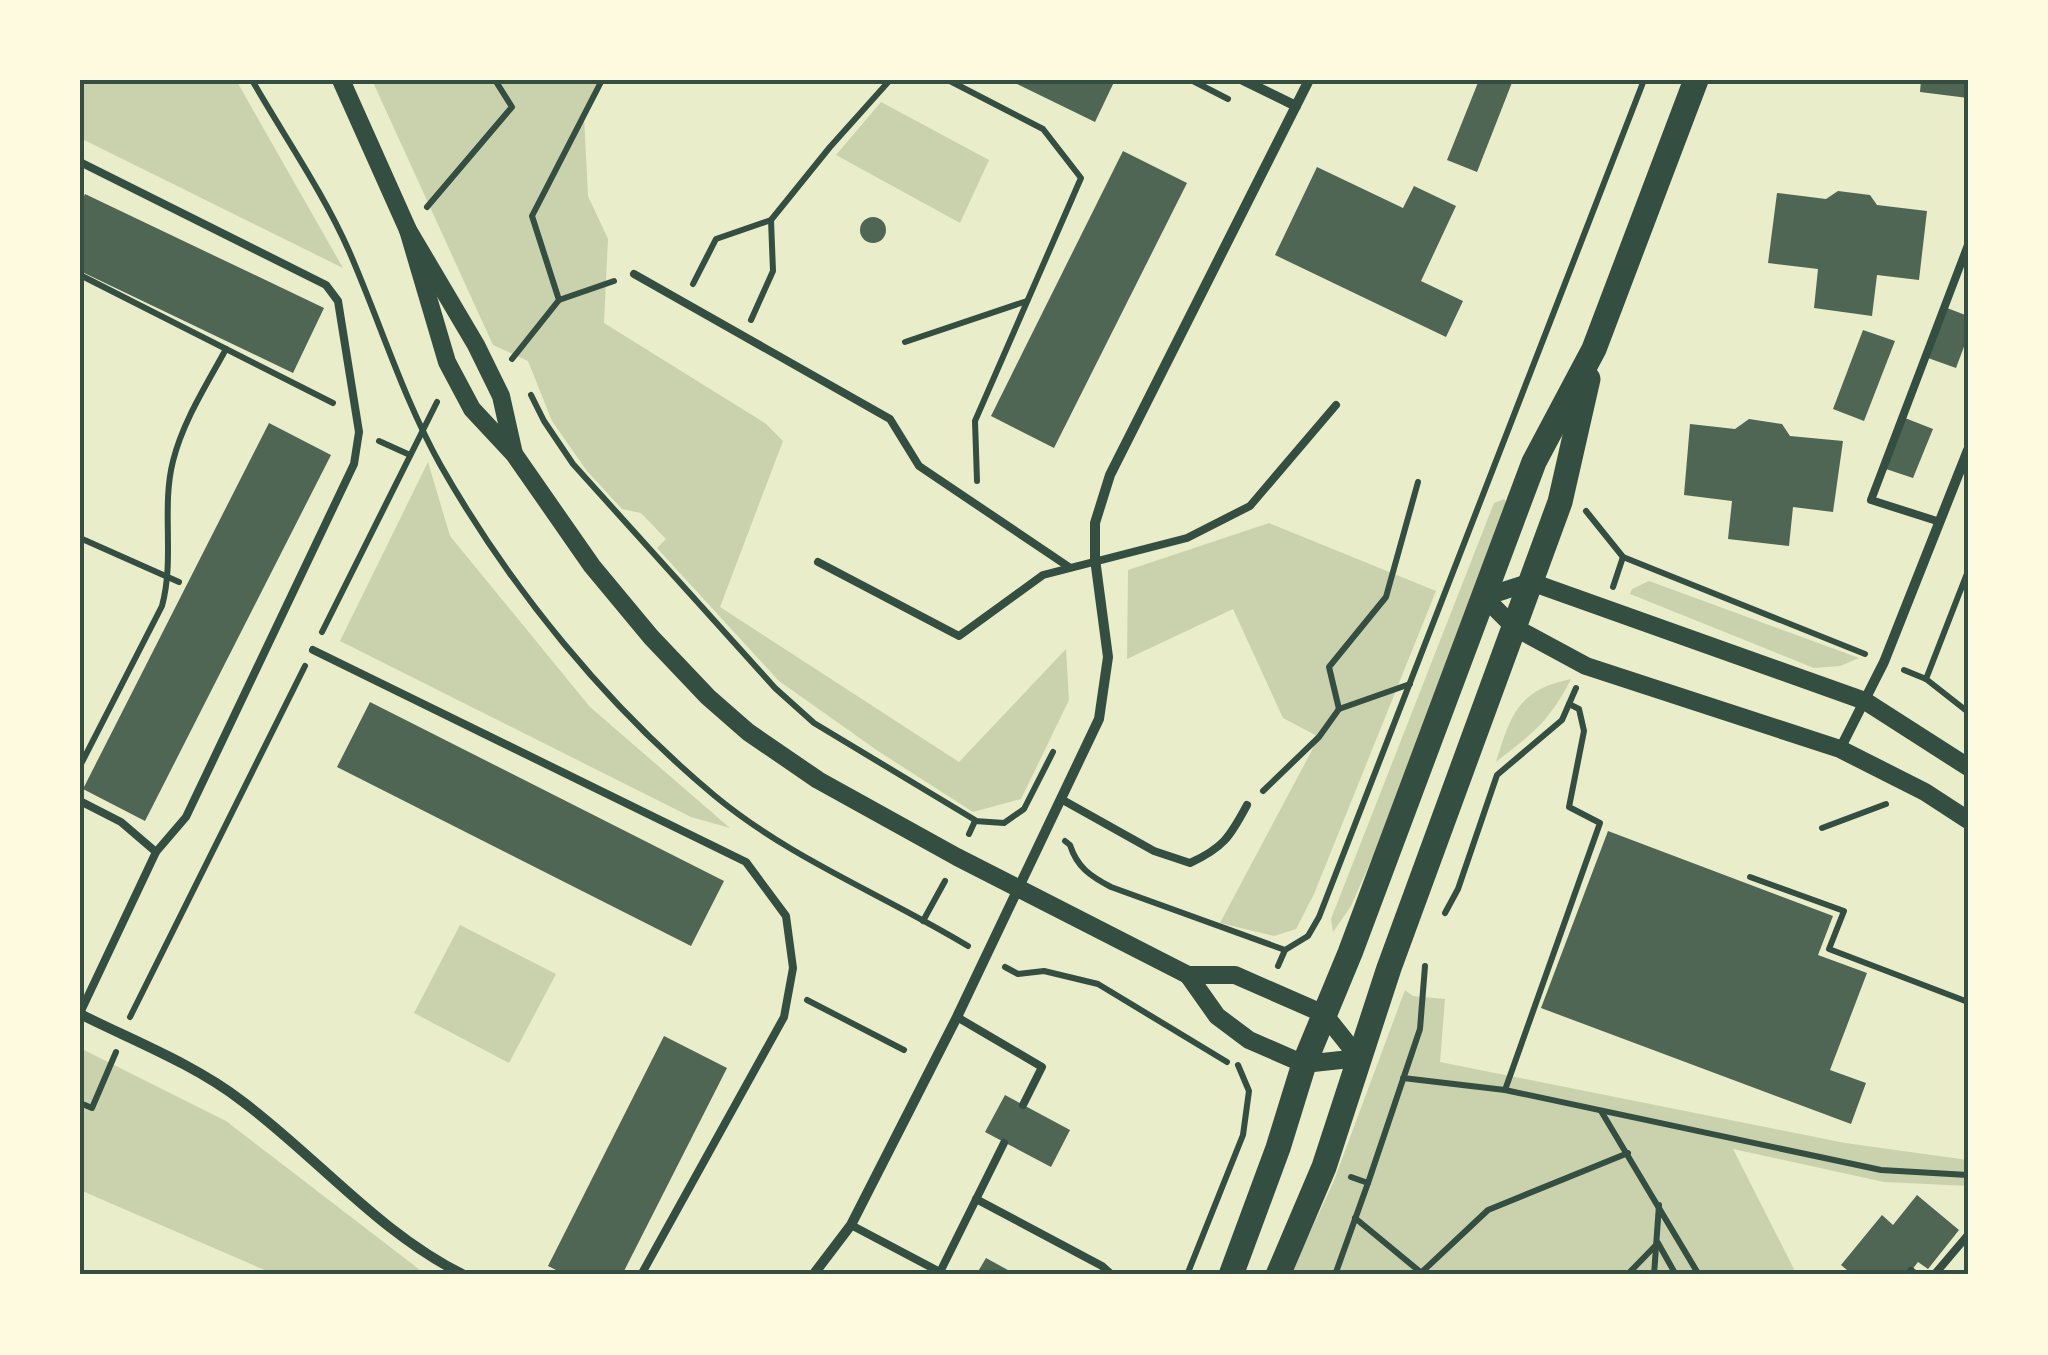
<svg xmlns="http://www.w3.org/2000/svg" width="2048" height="1355" viewBox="0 0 2048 1355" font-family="Lora,serif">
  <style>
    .green { fill: #cad2ad }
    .building { fill: #4f6655 }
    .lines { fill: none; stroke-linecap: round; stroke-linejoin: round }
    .path { stroke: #344e41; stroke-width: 6 }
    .service { stroke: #344e41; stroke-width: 8 }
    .minor { stroke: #344e41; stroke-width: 10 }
    .tertiary { stroke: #344e41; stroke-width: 18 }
    .primary { stroke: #344e41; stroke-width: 25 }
    .neatline { fill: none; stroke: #344e41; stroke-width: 4 }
  </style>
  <rect width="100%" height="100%" fill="#e9edc9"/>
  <!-- green -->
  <g class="green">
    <polygon points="80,80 236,80 343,268 80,138"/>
    <polygon points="372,80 602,80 584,116 588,196 608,239 604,323 765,423 783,441 720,607 959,762 1066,649 1069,700 1021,799 973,812 878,751 779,681 657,548 666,539 641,513 622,509 587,471 552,421 528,361 493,345"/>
    <polygon points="881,102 989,160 960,223 836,155"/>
    <polygon points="428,462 450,536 590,707 730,828 691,817 340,641"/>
    <polygon points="1504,499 1508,505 1374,854 1351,906 1333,932 1331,919 1494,503"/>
    <polygon points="1269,523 1436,591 1314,894 1296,929 1274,936 1220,923 1319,737 1283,718 1233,609 1127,659 1128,570"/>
    <polygon points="1649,581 1859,658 1840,666 1814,668 1630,594 1632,589"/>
    <path d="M1571 679C1549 722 1533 733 1496 762 1511 714 1518 690 1571 679Z"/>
    <polygon points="460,925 556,974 509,1063 414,1013"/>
    <polygon points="1405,990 1413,996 1445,999 1440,1062 1845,1143 1968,1160 1968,1186 1884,1182 1733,1149 1797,1275 1290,1275 1333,1183"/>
    <polygon points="80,1048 226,1121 420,1270 416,1275 276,1275 80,1190"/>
  </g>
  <!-- building -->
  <g class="building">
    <polygon points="1009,80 1115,80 1095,122"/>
    <polygon points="1479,80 1513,80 1477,172 1447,160"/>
    <polygon points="1921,80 1968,80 1968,98 1920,92"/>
    <polygon points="1123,151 1187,183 1054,448 991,416"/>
    <polygon points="1317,167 1403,208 1414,186 1456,206 1421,281 1463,301 1446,337 1275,255"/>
    <polygon points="1838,191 1870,195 1877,205 1927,211 1919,280 1877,275 1872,316 1814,308 1818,269 1768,263 1777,193 1826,199"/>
    <polygon points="85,194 324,308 293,373 80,271 80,205"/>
    <circle cx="873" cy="230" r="13"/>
    <polygon points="1947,308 1968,316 1968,336 1956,368 1928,358"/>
    <polygon points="1863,330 1895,341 1864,421 1833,409"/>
    <polygon points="1905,418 1933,429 1913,478 1886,469"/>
    <polygon points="1749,419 1782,424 1790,436 1843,441 1833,512 1793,507 1789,546 1728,539 1732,501 1684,495 1690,424 1735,429"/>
    <polygon points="269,423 331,455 145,821 83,789"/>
    <polygon points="370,702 724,881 691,946 337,767"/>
    <polygon points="1608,831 1833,916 1818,955 1867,973 1830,1070 1866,1083 1851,1124 1541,1008"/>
    <polygon points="664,1036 727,1068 622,1275 566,1275 548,1266"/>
    <polygon points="1005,1095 1070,1130 1051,1167 985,1132"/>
    <polygon points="1917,1195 1959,1230 1928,1269 1918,1262 1908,1275 1853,1275 1841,1265 1882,1215 1893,1225"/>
    <polygon points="986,1258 1017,1275 976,1275"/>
  </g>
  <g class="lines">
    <!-- path -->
    <g class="path">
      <path d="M252 80C284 136 323 192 349 251 380 322 403 398 441 466 511 589 606 705 715 796 791 859 884 895 968 946"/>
      <polyline points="948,80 1043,129 1081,178 975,421 977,481"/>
      <polyline points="1191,80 1228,99"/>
      <polyline points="427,207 512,107 495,80"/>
      <polyline points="80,275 333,403"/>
      <polyline points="693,284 716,239 771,220"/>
      <polyline points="559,300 614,281"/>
      <polyline points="751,320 773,271 771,220 830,147 890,80"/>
      <polyline points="905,342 1027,301"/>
      <polyline points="512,359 559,300 532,216 602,80"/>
      <polyline points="531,395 544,421 573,464 775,688 814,723 975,820"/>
      <polyline points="379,441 410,455"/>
      <polyline points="1586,511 1623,557"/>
      <polyline points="80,538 179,582"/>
      <polyline points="1613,587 1623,557 1865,654"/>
      <polyline points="322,632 437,402"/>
      <polyline points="1904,670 1926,679 1968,712"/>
      <polyline points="1926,679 1968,571"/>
      <polyline points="1339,709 1329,667 1386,597 1418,482"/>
      <path d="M80 766 162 606C175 558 161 508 173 461 183 421 207 384 226 349"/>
      <polyline points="1263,791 1319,737 1339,709 1410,684"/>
      <polyline points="1822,828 1886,804"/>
      <polyline points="969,834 975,821 1004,823 1024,809 1053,752"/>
      <path d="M1065 841 1070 845C1077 867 1090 876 1111 887L1285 950"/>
      <polyline points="1750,877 1844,911 1829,949 1968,1002"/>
      <polyline points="1445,913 1458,889 1497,775 1562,720 1576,688"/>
      <polyline points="923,921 945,881"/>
      <polyline points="1278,966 1285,950 1308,936 1319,917 1644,80"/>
      <polyline points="1005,967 1018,974 1044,971 1098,984 1227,1062"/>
      <polyline points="807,1000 904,1050"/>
      <polyline points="130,1017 305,666"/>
      <polyline points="1403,1078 1505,1090 1881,1170 1968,1175"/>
      <polyline points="1505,1090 1600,823 1569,807 1584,731 1579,709 1569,704"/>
      <polyline points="80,1103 92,1108 116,1052"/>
      <polyline points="1601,1111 1699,1275"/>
      <polyline points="1351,1177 1368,1183 1420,1029 1425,966"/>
      <polyline points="1355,1218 1424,1275"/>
      <polyline points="1422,1272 1488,1210 1628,1153"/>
      <polyline points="1187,1275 1243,1135 1249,1091 1238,1065"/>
      <polyline points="1335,1275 1368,1183"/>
      <polyline points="1627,1275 1658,1243 1676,1275"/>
      <polyline points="1654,1275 1659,1205"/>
    </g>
    <!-- service -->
    <g class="service">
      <polyline points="80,162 326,285 338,301 359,432 354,464 186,817 156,852"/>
      <polyline points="634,274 890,419 919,466 1069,567"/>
      <polyline points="1940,522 1871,500 1968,245"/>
      <polyline points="818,562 959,636 1043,575 1187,538 1250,506 1336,405"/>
      <polyline points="313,650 746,862 786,916 793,968 784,1017 641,1275"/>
      <path d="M1061 799 1154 851 1190 863C1223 848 1230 837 1247 805"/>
      <polyline points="80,801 121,822 156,852 80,1013"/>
      <polyline points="957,1017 1042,1067 1023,1105"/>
      <polyline points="976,1199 1102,1266 1112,1275"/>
      <polyline points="851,1225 940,1272 1004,1143"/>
      <polyline points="1911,1271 1916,1275"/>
      <polyline points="1934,1275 1968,1235"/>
    </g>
    <!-- minor -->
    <g class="minor">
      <polyline points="1243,80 1296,106"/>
      <polyline points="1840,749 1884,662 1968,450"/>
      <path d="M80 1014C134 1041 194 1064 242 1101 317 1157 379 1233 464 1275"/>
      <polyline points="813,1275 851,1225 957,1017 1099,719 1108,657 1095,559 1095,523 1110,475 1309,80"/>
    </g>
    <!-- tertiary -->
    <g class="tertiary">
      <polyline points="341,80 408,230 476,345 501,396 514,454"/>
      <polyline points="408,230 447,362 472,409 514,454 592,566 651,637 708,697 748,732 818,780 957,857 1188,975 1235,975 1324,1014 1359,1058"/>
      <polyline points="1968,767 1865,701 1531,582 1484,597 1514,627 1586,666 1840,749 1925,792 1968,820"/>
      <polyline points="1188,975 1217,1016 1249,1040 1304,1064 1359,1058"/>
    </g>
    <!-- primary -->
    <g class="primary">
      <polyline points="1231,1275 1278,1148 1304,1064 1350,953 1534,462 1594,349 1696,80"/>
      <polyline points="1278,1275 1324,1167 1389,968 1560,502 1588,379"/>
    </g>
  </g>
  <!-- border -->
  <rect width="2048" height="1355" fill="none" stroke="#fefae0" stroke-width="165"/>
  <rect x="82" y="82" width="1884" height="1190" class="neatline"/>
</svg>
